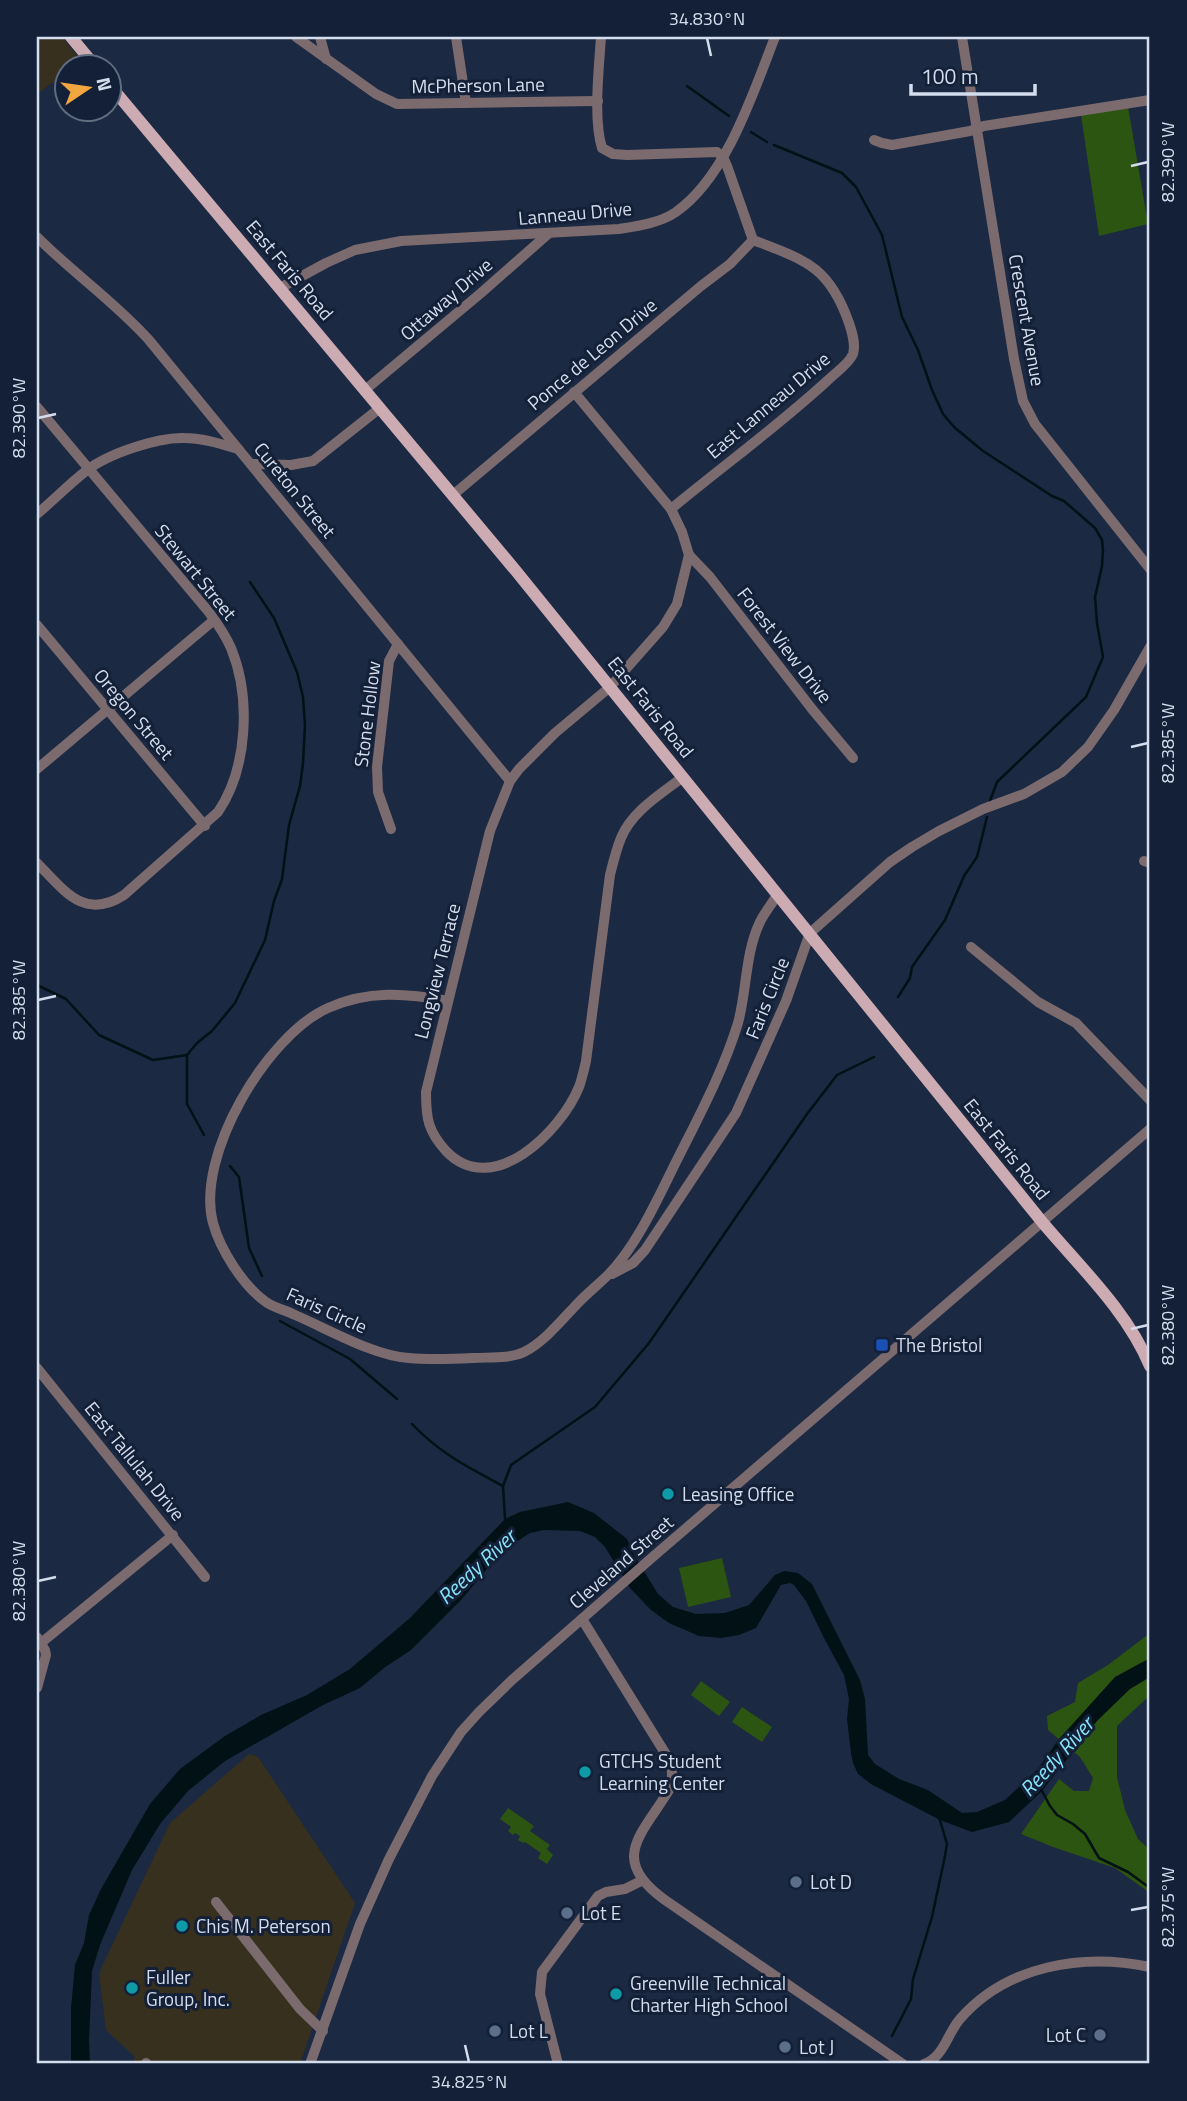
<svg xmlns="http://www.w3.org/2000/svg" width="1187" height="2101" viewBox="0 0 1187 2101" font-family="'Titillium Web',sans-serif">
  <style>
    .commercial { fill: #38301f }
    .green { fill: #2b5511 }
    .water { fill: #021115 }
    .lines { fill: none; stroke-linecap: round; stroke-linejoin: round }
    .stream { stroke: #021115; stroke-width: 2.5 }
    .minor { stroke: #7b6b6e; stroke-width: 10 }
    .major { stroke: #cdabb3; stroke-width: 12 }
    .ticks { fill: none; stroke: #d4dded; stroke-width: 2.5 }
    .transit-dot { fill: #1a4fb4; stroke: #132037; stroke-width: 2.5 }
    .culture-dot { fill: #0f9aa8; stroke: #132037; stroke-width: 2.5 }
    .service-dot { fill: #5c6f8a; stroke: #132037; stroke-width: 2.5 }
    .labels { text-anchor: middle; stroke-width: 6; stroke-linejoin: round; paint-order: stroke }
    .street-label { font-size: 19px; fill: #d4dded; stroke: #132037 }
    .poi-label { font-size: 19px; fill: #d4dded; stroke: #132037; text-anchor: start }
    .water-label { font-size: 21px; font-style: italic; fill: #86e5fa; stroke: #132037 }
    .neatline { fill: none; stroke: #d4dded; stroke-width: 2.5 }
    .ticks-label { font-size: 18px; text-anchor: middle; fill: #d4dded }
  </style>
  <rect width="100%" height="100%" fill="#1c2942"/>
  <!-- commercial -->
  <g class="commercial">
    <polygon points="37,37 62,37 82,62 76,66 66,66 66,73 37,94"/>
    <polygon points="249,1754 258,1757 355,1903 300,2064 131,2064 135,2057 106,2030 99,1973 170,1823"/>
  </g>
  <!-- green -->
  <g class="green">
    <polygon points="1128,107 1148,224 1099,236 1081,115"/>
    <polygon points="722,1558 731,1597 688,1607 679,1568"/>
    <polygon points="1150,1633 1150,1695 1117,1726 1117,1777 1125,1810 1138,1839 1150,1850 1150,1893 1115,1868 1053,1847 1021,1834 1059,1779 1074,1791 1089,1791 1093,1778 1080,1757 1048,1730 1047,1716 1075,1702 1078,1683 1108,1665"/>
    <polygon points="701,1681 730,1702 719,1716 691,1695"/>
    <polygon points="742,1707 772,1727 762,1742 732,1722"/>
    <polygon points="508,1808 534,1826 530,1831 550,1845 547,1849 553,1855 547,1864 538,1858 541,1853 525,1842 523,1843 518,1840 520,1836 515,1833 513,1835 508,1831 511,1827 500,1819"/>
  </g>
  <!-- water -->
  <polygon class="water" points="568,1502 594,1513 627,1539 634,1555 658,1594 673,1607 696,1614 725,1613 749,1605 775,1575 784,1571 798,1573 812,1584 860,1680 865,1699 868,1755 875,1764 899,1779 928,1790 962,1813 977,1812 1005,1800 1038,1769 1059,1739 1115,1677 1150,1658 1150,1677 1130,1689 1097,1721 1042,1791 1009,1822 972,1832 940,1820 871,1784 858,1774 853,1763 851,1753 847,1719 849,1699 844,1675 824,1638 806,1601 794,1585 790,1583 781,1585 756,1628 739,1635 721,1638 699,1636 669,1623 651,1610 630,1588 605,1547 595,1537 580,1531 544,1530 530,1533 507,1548 497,1557 462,1599 411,1650 384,1668 360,1688 323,1705 225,1761 188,1791 160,1824 132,1870 100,1945 92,1971 89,2040 90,2064 71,2064 71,2008 75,1965 84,1943 89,1915 101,1889 150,1804 180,1769 225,1736 261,1715 307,1695 350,1669 410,1618 505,1519 520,1512"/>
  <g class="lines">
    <!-- stream -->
    <g class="stream">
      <polyline points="687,86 729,116"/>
      <polyline points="751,132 767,142"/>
      <polyline points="774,145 842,173 856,187 882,235 902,317 918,350 932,390 943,414 954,427 983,451 1052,496 1064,501 1095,528 1102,540 1103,550 1102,566 1095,597 1097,623 1103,657 1086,697 997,782 990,801"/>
      <polyline points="37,985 66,999 99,1035 153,1060 187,1055"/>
      <polyline points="898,997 910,978 912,967 945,920 964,876 977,857 987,817"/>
      <polyline points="204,1135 187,1104 187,1055 197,1043 212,1031 235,1003 265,940 274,901 282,879 289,825 300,786 303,763 305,725 303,697 297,672 274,618 250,582"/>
      <polyline points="230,1166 239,1177 249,1248 262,1276"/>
      <polyline points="280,1321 350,1359 397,1399"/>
      <path d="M412 1424C441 1454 466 1466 503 1486"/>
      <polyline points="505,1519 503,1486 511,1465 595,1407 649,1343 807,1114 837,1075 874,1057"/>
      <polyline points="1042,1791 1050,1806 1057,1815 1073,1824 1085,1834 1099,1858 1128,1872 1150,1888"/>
      <polyline points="892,2036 911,1999 913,1979 932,1917 945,1856 947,1844 939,1817"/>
    </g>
    <!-- minor -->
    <g class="minor">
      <polyline points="296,37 376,94 397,104 598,101"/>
      <polyline points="320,37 326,59"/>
      <polyline points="456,37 466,103"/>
      <path d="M601 37C599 68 593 119 602 148L613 154 627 155 717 152 723 157 727 166 753 240C805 260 829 266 849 323 852 332 856 344 853 354 849 364 835 373 827 381 778 426 723 466 671 509"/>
      <polyline points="962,37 1014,359 1023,401 1035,424 1150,569"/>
      <polyline points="874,140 882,143 892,145 970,131 984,126 1150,100"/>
      <path d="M37 237C73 273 115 302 149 340L510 781"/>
      <path d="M280 288 326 263 355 250 401 241 619 229C638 226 660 223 676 212 727 176 753 93 775 37"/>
      <polyline points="365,390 481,293 548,234"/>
      <path d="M574 392 671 509 682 532 689 555 677 604 663 627 610 687 555 733 519 769 510 781 490 831 426 1092C426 1119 428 1131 446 1151 493 1200 561 1131 579 1087 582 1079 584 1070 586 1061L610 875C613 863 616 850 621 838 632 811 661 794 683 777"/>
      <path d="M37 407 208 611C217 623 225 634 231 648 251 697 248 768 218 812L124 895C84 921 64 890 37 863"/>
      <polyline points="251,464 291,465 313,461 380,408"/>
      <polyline points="453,495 701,286 730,264 753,240"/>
      <path d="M37 514C54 500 69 484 86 471 107 454 158 437 184 438 202 438 221 444 238 449"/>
      <polyline points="689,555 710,577 812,709 853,758"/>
      <polyline points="37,625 205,826"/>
      <polyline points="37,769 214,620"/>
      <polyline points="391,829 378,792 377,767 389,661 398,644"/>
      <polyline points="1144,861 1150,863"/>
      <polyline points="971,947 1038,1002 1076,1023 1150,1100"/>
      <path d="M448 1001C406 993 368 990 328 1008 267 1035 195 1156 213 1223 220 1249 243 1286 266 1302 274 1308 286 1310 295 1315 328 1329 374 1356 409 1358 430 1360 452 1359 473 1358 490 1357 509 1359 524 1352 546 1341 564 1317 581 1300 590 1291 600 1283 609 1274 637 1245 657 1200 675 1164 698 1118 723 1072 738 1023 747 990 745 953 760 922 764 913 772 904 777 895"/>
      <polyline points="612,1274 633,1263 645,1250 736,1113 786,1001 810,933 890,862 912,847 939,831 983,809 1024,794 1062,772 1088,747 1114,710 1150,647"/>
      <polyline points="37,1368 205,1577"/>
      <path d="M582 1619 670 1761C673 1771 673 1780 669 1790 642 1835 608 1859 665 1900L903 2064"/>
      <polyline points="37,1637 45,1650 46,1655 37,1688"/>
      <polyline points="41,1643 173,1535"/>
      <polyline points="216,1902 300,2009 323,2031"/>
      <polyline points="146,2063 147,2064"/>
      <polyline points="310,2064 360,1924 389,1859 432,1776 461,1732 479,1712 512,1680 655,1555 1150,1129"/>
      <polyline points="558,2064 540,1994 542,1972 598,1896 606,1892 625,1889 641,1881"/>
      <path d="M924 2064C944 2057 947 2034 960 2019 1007 1965 1083 1953 1150 1967"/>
    </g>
    <!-- major -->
    <g class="major">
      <polyline points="71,37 95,66"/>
      <path d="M108 83 516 571 1043 1223C1081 1268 1127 1311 1150 1366"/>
    </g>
  </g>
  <!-- ticks -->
  <path class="ticks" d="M707 38 711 56M1131 166 1148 162M38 418 56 414M1131 747 1148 743M38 1000 56 996M1131 1329 1148 1325M38 1581 56 1577M1131 1910 1148 1907M465 2045 469 2062"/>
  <!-- markers -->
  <rect class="transit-dot" x="875" y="1338" width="14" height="14" rx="3.5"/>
  <g class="culture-dot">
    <circle cx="668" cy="1494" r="7"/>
    <circle cx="585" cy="1772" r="7"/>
    <circle cx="182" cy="1926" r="7"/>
    <circle cx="132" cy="1988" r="7"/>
    <circle cx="616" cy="1994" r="7"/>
  </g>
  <g class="service-dot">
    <circle cx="796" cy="1882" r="7"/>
    <circle cx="567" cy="1913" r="7"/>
    <circle cx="495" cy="2031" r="7"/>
    <circle cx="1100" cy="2035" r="7"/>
    <circle cx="785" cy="2047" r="7"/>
  </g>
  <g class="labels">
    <!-- street labels -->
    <g class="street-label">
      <text transform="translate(478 85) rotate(-1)" y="7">McPherson Lane</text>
      <text transform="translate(575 213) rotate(-5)" y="7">Lanneau Drive</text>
      <text transform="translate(290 270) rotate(50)" y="7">East Faris Road</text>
      <text transform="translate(446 299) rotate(-41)" y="7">Ottaway Drive</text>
      <text transform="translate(1027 320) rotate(80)" y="7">Crescent Avenue</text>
      <text transform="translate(592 354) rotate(-40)" y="7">Ponce de Leon Drive</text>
      <text transform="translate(768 405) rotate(-40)" y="7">East Lanneau Drive</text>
      <text transform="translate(295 490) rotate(51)" y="7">Cureton Street</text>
      <text transform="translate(196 572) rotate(51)" y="7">Stewart Street</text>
      <text transform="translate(785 645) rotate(52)" y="7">Forest View Drive</text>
      <text transform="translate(651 707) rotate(51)" y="7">East Faris Road</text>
      <text transform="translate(134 714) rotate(50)" y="7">Oregon Street</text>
      <text transform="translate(367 714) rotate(-83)" y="7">Stone Hollow</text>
      <text transform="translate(437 971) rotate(-76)" y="7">Longview Terrace</text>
      <text transform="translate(767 998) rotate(-68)" y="7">Faris Circle</text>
      <text transform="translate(1007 1149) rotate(51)" y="7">East Faris Road</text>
      <text transform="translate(327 1310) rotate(24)" y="7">Faris Circle</text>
      <text transform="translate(135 1461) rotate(51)" y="7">East Tallulah Drive</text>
      <text transform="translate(621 1562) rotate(-41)" y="7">Cleveland Street</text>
    </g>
    <!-- poi labels -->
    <g class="poi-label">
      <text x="896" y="1352">The Bristol</text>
      <text x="682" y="1501">Leasing Office</text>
      <text x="599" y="1768">GTCHS Student<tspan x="599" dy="22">Learning Center</tspan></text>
      <text x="810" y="1889">Lot D</text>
      <text x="581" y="1920">Lot E</text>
      <text x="196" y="1933">Chis M. Peterson</text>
      <text x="146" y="1984">Fuller<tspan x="146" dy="22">Group, Inc.</tspan></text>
      <text x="630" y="1990">Greenville Technical<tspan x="630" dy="22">Charter High School</tspan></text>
      <text x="509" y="2038">Lot L</text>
      <text x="1086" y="2042" text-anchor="end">Lot C</text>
      <text x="799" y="2054">Lot J</text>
    </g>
    <!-- water labels -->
    <g class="water-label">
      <text transform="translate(477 1567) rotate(-43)" y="7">Reedy River</text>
      <text transform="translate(1057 1757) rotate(-48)" y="7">Reedy River</text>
    </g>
  </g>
  <!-- border -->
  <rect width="1187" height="2101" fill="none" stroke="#132037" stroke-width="77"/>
  <!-- north arrow -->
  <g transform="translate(88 88) rotate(77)"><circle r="33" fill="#132037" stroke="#606c80" stroke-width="2"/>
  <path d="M0-5L12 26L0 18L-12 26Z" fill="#f1a640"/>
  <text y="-10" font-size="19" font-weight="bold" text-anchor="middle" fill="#d4dded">N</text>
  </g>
  <!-- scale -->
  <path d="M911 84v10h124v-10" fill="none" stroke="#d4dded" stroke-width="3.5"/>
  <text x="921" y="84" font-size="21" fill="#d4dded" stroke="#132037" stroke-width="5" paint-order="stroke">100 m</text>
  <rect x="38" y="38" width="1110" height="2024" class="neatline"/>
  <g class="ticks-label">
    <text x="707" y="25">34.830°N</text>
    <text transform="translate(1168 162) rotate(-90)" y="6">82.390°W</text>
    <text transform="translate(19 418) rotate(-90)" y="6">82.390°W</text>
    <text transform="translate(1168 743) rotate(-90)" y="6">82.385°W</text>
    <text transform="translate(19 1000) rotate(-90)" y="6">82.385°W</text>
    <text transform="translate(1168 1325) rotate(-90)" y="6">82.380°W</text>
    <text transform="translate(19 1581) rotate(-90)" y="6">82.380°W</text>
    <text transform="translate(1168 1907) rotate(-90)" y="6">82.375°W</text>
    <text x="469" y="2088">34.825°N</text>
  </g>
</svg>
